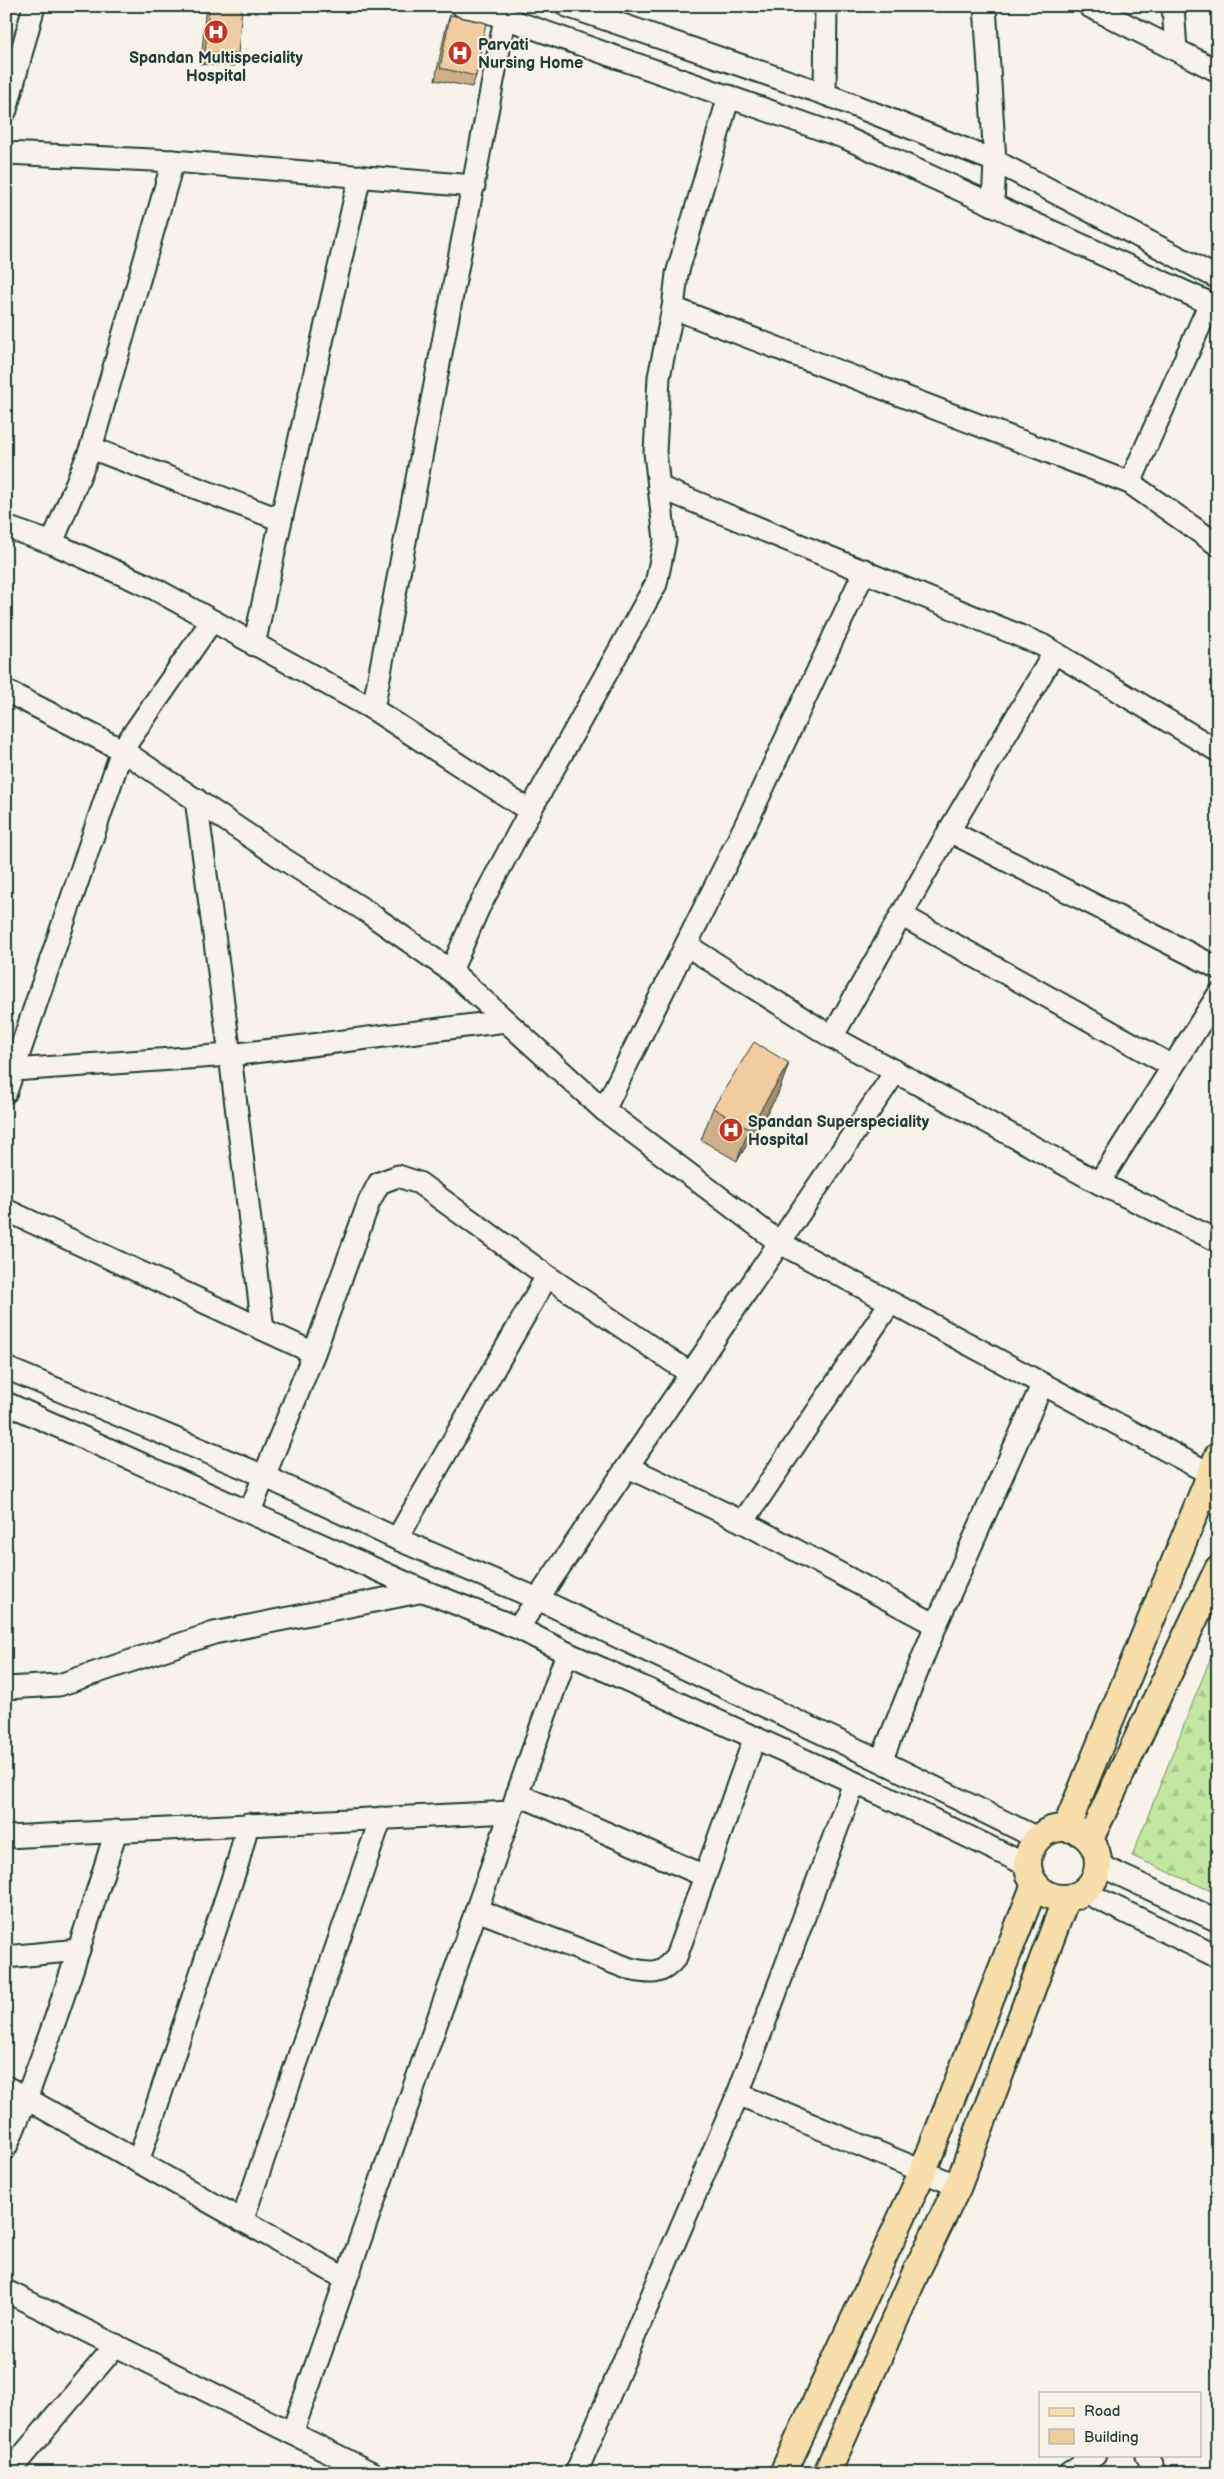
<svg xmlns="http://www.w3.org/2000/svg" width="1224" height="2479" viewBox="0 0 1224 2479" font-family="'Balsamiq Sans',sans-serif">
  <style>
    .forest { fill: url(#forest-firs); stroke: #71926a }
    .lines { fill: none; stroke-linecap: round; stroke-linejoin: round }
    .minor-casing { stroke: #1f3d34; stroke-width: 25 }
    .major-casing { stroke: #1f3d34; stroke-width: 30 }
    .minor { stroke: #f7f3e8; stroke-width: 21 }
    .major { stroke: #f8deab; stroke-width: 26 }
    .wall { fill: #cfaf8a; stroke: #1f3d34 }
    .shaded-wall { fill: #a98f71; stroke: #1f3d34 }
    .building { fill: #f1cca1; stroke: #1f3d34 }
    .labels { text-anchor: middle; stroke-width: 4.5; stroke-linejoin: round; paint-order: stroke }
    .poi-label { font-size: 16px; font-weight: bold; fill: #1f3d34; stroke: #f7f3e8; text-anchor: start }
  </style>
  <defs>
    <pattern id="forest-firs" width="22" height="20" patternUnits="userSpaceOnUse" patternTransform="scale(1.25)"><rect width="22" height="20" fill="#c3e7a1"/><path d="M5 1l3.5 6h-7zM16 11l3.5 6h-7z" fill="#a7c78b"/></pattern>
  </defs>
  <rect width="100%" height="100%" fill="#f7f3e8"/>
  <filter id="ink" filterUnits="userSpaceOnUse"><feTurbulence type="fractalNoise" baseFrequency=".02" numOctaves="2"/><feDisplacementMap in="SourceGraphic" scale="10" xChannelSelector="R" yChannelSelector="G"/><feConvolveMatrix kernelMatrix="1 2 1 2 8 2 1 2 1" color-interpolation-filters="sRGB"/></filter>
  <g filter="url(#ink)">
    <!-- forest -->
    <polygon class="forest" points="1218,1639 1218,1894 1132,1856"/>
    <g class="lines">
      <defs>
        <g id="minor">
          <polyline points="462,6 485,11 846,138 1218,307"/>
          <polyline points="567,6 825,94 995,161 1218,278"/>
          <polyline points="985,6 995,161 993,205"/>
          <polyline points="1089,6 1218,71"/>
          <polyline points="1173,6 1176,50"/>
          <polyline points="825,94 826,6"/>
          <polyline points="6,110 34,6"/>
          <polyline points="6,153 173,161 474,186"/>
          <polyline points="673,308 1130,483 1218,545"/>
          <polyline points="91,448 281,520 360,176"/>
          <polyline points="1130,483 1210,303"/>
          <polyline points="659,487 1042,645 1218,751"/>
          <polyline points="6,527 52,543 155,589 373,709 530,811"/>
          <polyline points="52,543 91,448 173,161"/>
          <polyline points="254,645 281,520"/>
          <polyline points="1054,653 949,831 832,1037 1099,1183"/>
          <polyline points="6,691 122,750 282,858 366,911 451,971 604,1110 780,1243 1218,1478"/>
          <polyline points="373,709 505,18"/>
          <polyline points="196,799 230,1055 263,1329"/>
          <polyline points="949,831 1218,968"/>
          <polyline points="901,915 1172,1066"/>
          <polyline points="686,945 832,1037"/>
          <polyline points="451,971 478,909 530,811 656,584 665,540 655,452 659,377 673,308 677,274 729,96"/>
          <polyline points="1218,995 1099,1183 1218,1241"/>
          <polyline points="13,1070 230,1055 506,1021"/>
          <polyline points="6,1092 122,750 211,622"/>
          <polyline points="604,1110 746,824 865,570"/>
          <polyline points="6,1210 314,1353 250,1511"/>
          <polyline points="890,1303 743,1522 936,1625 1042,1385"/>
          <polyline points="314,1353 369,1202 379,1183 398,1176 419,1183 547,1276 691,1374"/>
          <polyline points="6,1368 264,1476 397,1539 538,1599 881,1761 1037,1838"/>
          <polyline points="6,1403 424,1591 518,1628 567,1653 882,1795 1027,1865"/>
          <polyline points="628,1467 743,1522"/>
          <polyline points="397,1539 547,1276"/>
          <polyline points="518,1628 896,1071"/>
          <polyline points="6,1688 59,1685 214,1633 424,1591"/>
          <polyline points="881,1761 936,1625"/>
          <polyline points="517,1794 705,1876"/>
          <polyline points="6,1837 511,1812"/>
          <polyline points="1099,1865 1218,1921"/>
          <polyline points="1084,1892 1218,1957"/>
          <path d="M477 1910 630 1969C651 1974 662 1975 676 1957L755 1737"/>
          <polyline points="6,1957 79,1950"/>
          <polyline points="6,2087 346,2279"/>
          <polyline points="738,2094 958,2186"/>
          <path d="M6 2147C50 2045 83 1938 116 1831"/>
          <polyline points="138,2162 238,1862 248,1824"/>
          <polyline points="242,2221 381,1818"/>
          <polyline points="6,2291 372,2473"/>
          <polyline points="292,2433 567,1653"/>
          <polyline points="1147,2455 1155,2473"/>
          <polyline points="8,2473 116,2345"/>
          <polyline points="576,2473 738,2094 854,1783"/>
          <polyline points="1069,2473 1095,2455"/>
        </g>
        <g id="major">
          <circle cx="1063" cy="1863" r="35"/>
          <polyline points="1066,1828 1218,1456"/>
          <polyline points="1090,1839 1218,1569"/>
          <polyline points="783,2473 923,2171 1035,1884"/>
          <polyline points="827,2473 916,2272 958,2186 1066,1898"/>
        </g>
      </defs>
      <!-- minor casing -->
      <use href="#minor" class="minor-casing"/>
      <!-- major casing -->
      <use href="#major" class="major-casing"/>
      <!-- minor -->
      <use href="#minor" class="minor"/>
      <!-- major -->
      <use href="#major" class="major"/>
    </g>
    <!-- wall -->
    <g class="wall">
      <polygon points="208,6 242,6 234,66 201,64 205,15"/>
      <polygon points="450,15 476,76 472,87 435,80 446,27"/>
      <polygon points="789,1063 777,1096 737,1161 701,1140 713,1108"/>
    </g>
    <!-- shaded-wall -->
    <g class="shaded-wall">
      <polygon points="205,52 238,54 234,66 201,64"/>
      <polygon points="789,1063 777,1096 737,1161 749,1129"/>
    </g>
    <!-- building -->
    <g class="building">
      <polygon points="209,6 242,6 238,54 205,52"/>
      <polygon points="450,15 486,23 476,76 440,68"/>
      <polygon points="754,1042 789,1063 749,1129 713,1108"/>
    </g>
  </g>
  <!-- icons -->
  <defs>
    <symbol id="hospital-disc" viewBox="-11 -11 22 22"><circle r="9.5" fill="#c8321e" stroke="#f7f3e8"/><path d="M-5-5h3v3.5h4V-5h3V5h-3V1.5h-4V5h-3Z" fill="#fff"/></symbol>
  </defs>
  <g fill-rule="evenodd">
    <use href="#hospital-disc" x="202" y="18" width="28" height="28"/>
    <use href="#hospital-disc" x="446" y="39" width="28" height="28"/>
    <use href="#hospital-disc" x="717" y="1116" width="28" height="28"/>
  </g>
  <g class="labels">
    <!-- poi labels -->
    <g class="poi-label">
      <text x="478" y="50">Parvati<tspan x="478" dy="18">Nursing Home</tspan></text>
      <text x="216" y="63" text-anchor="middle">Spandan Multispeciality<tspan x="216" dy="18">Hospital</tspan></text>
      <text x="748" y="1127">Spandan Superspeciality<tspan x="748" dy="18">Hospital</tspan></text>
    </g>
  </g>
  <!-- margin -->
  <rect width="1224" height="2479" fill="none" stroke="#f7f3e8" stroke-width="25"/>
  <rect x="12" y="12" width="1199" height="2454" fill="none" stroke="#1f3d34" stroke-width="2" filter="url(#ink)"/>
  <!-- legend -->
  <rect x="1039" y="2392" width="162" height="65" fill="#f7f3e8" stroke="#a1aaa0"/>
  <rect x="1049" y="2408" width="25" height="8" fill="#f8deab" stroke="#a1aaa0"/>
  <text x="1084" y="2416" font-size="15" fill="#1f3d34">Road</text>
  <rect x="1049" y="2429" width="25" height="15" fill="#f1cca1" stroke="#a1aaa0"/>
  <text x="1084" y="2442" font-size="15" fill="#1f3d34">Building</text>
</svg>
